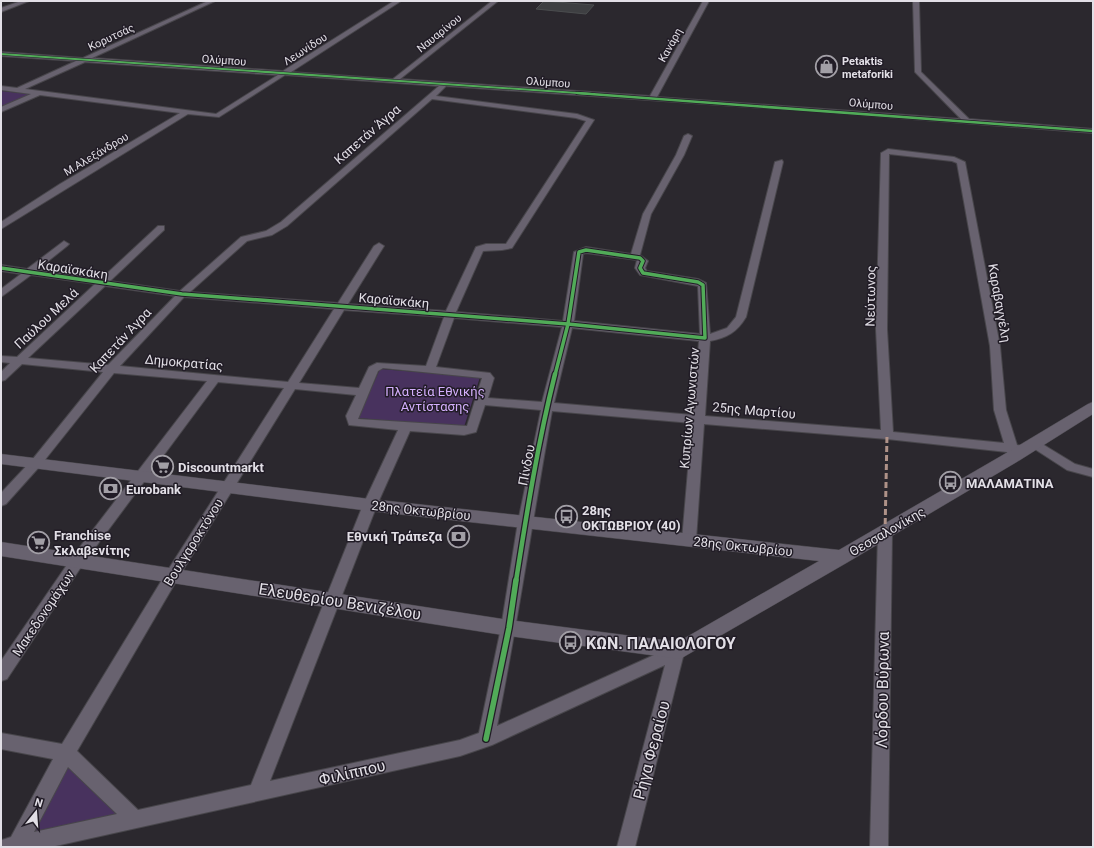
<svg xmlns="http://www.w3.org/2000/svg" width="1094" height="848" viewBox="0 0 1094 848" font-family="Roboto,sans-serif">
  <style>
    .green { fill: #48325e }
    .building { fill: #3e3f42; stroke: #4b4d4f }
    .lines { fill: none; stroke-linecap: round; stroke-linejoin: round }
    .minor-casing { stroke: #48464b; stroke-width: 2 }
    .major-casing { stroke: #48464b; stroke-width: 1 }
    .minor { fill: #68626f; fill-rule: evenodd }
    .major { fill: #68626f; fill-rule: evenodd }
    .quiet { stroke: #af9288; stroke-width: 3; stroke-dasharray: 6 3; stroke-linecap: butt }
    .cycleway-far4-casing { stroke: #211c26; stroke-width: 3 }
    .cycleway-far3-casing { stroke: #211c26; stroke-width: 4 }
    .cycleway-far2-casing { stroke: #211c26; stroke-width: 5.5 }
    .cycleway-far1-casing { stroke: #211c26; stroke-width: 7 }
    .cycleway-casing { stroke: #211c26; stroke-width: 8 }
    .cycleway-far4 { stroke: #51ab58; stroke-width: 2 }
    .cycleway-far3 { stroke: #51ab58; stroke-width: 2.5 }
    .cycleway-far2 { stroke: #51ab58; stroke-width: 3.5 }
    .cycleway-far1 { stroke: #51ab58; stroke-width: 4.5 }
    .cycleway { stroke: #51ab58; stroke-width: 5.5 }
    .labels { text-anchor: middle; stroke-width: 3; stroke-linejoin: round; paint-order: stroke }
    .far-street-label { font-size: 11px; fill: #e2dfe6; stroke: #211c26 }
    .far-poi-label { font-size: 11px; font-weight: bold; fill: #e2dfe6; stroke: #211c26; text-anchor: start }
    .street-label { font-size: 13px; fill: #e2dfe6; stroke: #211c26 }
    .park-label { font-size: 13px; fill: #d4affd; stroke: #211c26 }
    .poi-label { font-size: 13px; font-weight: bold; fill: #e2dfe6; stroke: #211c26; text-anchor: start }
    .near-street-label { font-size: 16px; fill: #e2dfe6; stroke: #211c26 }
    .near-poi-label { font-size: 16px; font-weight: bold; fill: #e2dfe6; stroke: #211c26; text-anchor: start }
  </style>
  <rect width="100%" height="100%" fill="#2b282e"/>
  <!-- green -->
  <g class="green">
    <polygon points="1,91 29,94 30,95 7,106 1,105"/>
    <polygon points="380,369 480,377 464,427 358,418"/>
    <polygon points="66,753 136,820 17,845"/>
  </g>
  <!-- building -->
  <polygon class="building" points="544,1 594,5 586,14 536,9"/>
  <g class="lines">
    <defs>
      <g id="minor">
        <polygon points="21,1 29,1 1,12 1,8"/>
        <path d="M208 1H215L92 58 283 71 394 1H401L291 72 393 79 492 1H498L400 79 650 96 703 1H709L657 97 961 119 915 72 913 1H919L921 72 969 119 1093 129V133L809 111 446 86 436 96 577 114 594 120 512 248 502 250 483 251 456 312 563 321 574 252 586 247 631 254 643 214 676 155 684 136 688 134 692 136 684 155 651 214 640 255 648 261 645 268 647 271 698 279 706 283 710 334 727 328 736 317 775 162 782 160 783 162 746 317C737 332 727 338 710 341L705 416 881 430 876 329 881 153 888 149 954 157 965 162 1000 346 1006 410 1017 445 1023 446 1025 449 1019 453 1018 459H1010L1007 452 887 439 704 424 696 540 694 544 689 545 684 544 682 540 692 423 552 411C533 516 518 621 497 726L674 646 680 644 686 646 688 651 683 657 635 847H617L665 665 492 745 460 756 51 847H1L2 840 11 837 53 759 1 749V733L62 744 168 570 284 388 218 382 83 564 7 679 1 681V661L73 556 207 381 114 373 40 466 6 504 1 506V493L32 460 103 372 22 364 5 380 1 381V372L10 363 1 362V356L17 357 95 284 31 275 1 297V289L21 274 1 271V265L27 269 64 241 69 244 67 246 37 270 101 279 158 226H164V230L110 281 180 291 241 237 266 231 281 222 439 86 285 75 219 117 188 114 1 229V222L60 184 180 113 40 95 1 112V107L31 94 1 90V86L17 88 76 61 1 56V52L83 58ZM85 62 278 75 216 114 25 89ZM432 99 576 118 586 121 506 244H486L476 247 446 311 348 304 384 246 379 243 374 246 338 303 190 292 247 241 272 235 287 226ZM889 154 952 161 957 163 990 346 994 410 1004 443 893 432 887 329ZM586 253 637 260 635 268 640 275 698 286 700 334 574 321 583 254ZM105 286 175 296 108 365 28 358ZM184 297 334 309 288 382 120 366ZM344 310 444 317 426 366 377 363 369 367 359 388 299 383ZM454 318 562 327 542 402 488 398 494 378 490 373 436 367ZM572 328 699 341 693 415 554 403ZM383 368 482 378 467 426 358 419 378 371ZM295 389 356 395 346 416 349 425 398 430 363 505 251 785 138 810 77 751 178 578ZM485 405 541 410 518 522 501 628 479 733 460 740 270 781 377 505 410 431 464 435 476 432ZM68 767 117 814 34 832Z"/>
        <polygon points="1034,439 1075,464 1093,469 1093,477 1067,470 1030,446 1028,443 1030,440"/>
        <polygon points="885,528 890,529 892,533 888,847 870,847 878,533 880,529"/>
      </g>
      <polygon id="major" points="1093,402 1093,414 1020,460 848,562 680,659 509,636 1,556 1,542 509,620 678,642 819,561 370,511 1,464 1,454 370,499 839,550 1008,452 1088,404"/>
    </defs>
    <!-- minor casing -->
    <use href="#minor" class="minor-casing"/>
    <!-- major casing -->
    <use href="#major" class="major-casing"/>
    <!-- minor -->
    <use href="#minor" class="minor"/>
    <!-- major -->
    <use href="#major" class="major"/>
    <!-- quiet -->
    <polyline class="quiet" points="885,533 887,435"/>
    <defs>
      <polyline id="cycleway-far4" points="1,54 592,94"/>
      <polyline id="cycleway-far3" points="577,93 1093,131"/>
      <g id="cycleway-far2">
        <polygon points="586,250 640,258 643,261 640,268 643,273 698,282 703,285 705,338 568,324 579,252"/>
        <polyline points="1,268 182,294 568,324"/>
        <polyline points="555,375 568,324"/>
      </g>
      <path id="cycleway-far1" d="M516 581C527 511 538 442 555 374"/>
      <polyline id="cycleway" points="486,739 509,628 516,580"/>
    </defs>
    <!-- cycleway-far4 casing -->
    <use href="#cycleway-far4" class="cycleway-far4-casing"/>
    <!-- cycleway-far3 casing -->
    <use href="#cycleway-far3" class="cycleway-far3-casing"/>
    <!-- cycleway-far2 casing -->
    <use href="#cycleway-far2" class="cycleway-far2-casing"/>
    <!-- cycleway-far1 casing -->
    <use href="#cycleway-far1" class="cycleway-far1-casing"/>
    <!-- cycleway casing -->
    <use href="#cycleway" class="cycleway-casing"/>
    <!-- cycleway-far4 -->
    <use href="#cycleway-far4" class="cycleway-far4"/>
    <!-- cycleway-far3 -->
    <use href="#cycleway-far3" class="cycleway-far3"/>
    <!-- cycleway-far2 -->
    <use href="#cycleway-far2" class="cycleway-far2"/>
    <!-- cycleway-far1 -->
    <use href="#cycleway-far1" class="cycleway-far1"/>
    <!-- cycleway -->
    <use href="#cycleway" class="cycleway"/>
  </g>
  <!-- icons -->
  <defs>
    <symbol id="shop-ring" viewBox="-11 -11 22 22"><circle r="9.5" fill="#211c26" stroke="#a29fa6" stroke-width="1.5"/><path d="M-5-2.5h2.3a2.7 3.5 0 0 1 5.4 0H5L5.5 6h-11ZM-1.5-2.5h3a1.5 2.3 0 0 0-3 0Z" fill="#a29fa6"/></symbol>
    <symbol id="supermarket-ring" viewBox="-11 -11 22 22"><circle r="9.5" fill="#211c26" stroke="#a29fa6" stroke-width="1.5"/><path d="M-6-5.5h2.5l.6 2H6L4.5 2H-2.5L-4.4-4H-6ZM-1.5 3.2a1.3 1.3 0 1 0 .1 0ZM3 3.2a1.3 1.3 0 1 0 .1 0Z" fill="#a29fa6"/></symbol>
    <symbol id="bus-ring" viewBox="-11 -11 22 22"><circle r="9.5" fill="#211c26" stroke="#a29fa6" stroke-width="1.5"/><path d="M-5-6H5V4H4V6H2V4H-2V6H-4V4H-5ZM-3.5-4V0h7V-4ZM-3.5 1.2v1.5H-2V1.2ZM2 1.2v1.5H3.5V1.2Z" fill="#a29fa6"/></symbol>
    <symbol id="bank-ring" viewBox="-11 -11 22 22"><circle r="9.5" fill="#211c26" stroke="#a29fa6" stroke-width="1.5"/><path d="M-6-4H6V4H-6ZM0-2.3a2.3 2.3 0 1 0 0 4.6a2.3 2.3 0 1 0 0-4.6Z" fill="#a29fa6"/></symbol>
  </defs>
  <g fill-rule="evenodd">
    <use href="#shop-ring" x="814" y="54" width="25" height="25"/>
    <use href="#supermarket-ring" x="150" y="454" width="25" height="25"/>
    <use href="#bus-ring" x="938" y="470" width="25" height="25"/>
    <use href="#bank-ring" x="98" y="476" width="25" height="25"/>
    <use href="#bus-ring" x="554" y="504" width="25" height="25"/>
    <use href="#bank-ring" x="446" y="524" width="25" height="25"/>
    <use href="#supermarket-ring" x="26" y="530" width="25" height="25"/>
    <use href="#bus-ring" x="558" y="630" width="25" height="25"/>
  </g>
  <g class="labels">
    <!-- far-street labels -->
    <g class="far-street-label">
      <text transform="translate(439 33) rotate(-39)" y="4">Ναυαρίνου</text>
      <text transform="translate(111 37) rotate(-25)" y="4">Κορυτσάς</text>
      <text transform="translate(670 45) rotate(-61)" y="4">Κανάρη</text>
      <text transform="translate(305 49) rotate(-33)" y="4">Λεωνίδου</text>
      <text transform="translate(224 60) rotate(4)" y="4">Ολύμπου</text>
      <text transform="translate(548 82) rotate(4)" y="4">Ολύμπου</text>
      <text transform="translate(871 104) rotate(5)" y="4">Ολύμπου</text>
      <text transform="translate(96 154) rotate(-31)" y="4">Μ.Αλεξάνδρου</text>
    </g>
    <!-- far-poi labels -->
    <g class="far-poi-label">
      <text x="842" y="65">Petaktis<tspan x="842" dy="13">metaforiki</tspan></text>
    </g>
    <!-- street labels -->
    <g class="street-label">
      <text transform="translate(367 134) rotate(-41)" y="5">Καπετάν Άγρα</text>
      <text transform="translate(73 269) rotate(9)" y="5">Καραϊσκάκη</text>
      <text transform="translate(870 296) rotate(-89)" y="5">Νεύτωνος</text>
      <text transform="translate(394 300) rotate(5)" y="5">Καραϊσκάκη</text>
      <text transform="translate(1000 303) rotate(80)" y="5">Καραβαγγέλη</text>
      <text transform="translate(46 318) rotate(-43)" y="5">Παύλου Μελά</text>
      <text transform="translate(120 340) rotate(-47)" y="5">Καπετάν Άγρα</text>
      <text transform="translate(184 362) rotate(5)" y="5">Δημοκρατίας</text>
      <text transform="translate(689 408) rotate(-85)" y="5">Κυπρίων Αγωνιστών</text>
      <text transform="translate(754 410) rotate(5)" y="5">25ης Μαρτίου</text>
      <text transform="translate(526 465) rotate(-79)" y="5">Πίνδου</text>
      <text transform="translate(421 510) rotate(6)" y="5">28ης Οκτωβρίου</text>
      <text transform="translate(887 531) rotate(-30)" y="5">Θεσσαλονίκης</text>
      <text transform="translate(193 542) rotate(-58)" y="5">Βουλγαροκτόνου</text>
      <text transform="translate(743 546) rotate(6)" y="5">28ης Οκτωβρίου</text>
      <text transform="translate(43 613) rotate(-56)" y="5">Μακεδονομάχων</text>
    </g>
    <!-- park labels -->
    <g class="park-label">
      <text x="435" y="396">Πλατεία Εθνικής<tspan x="435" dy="15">Αντίστασης</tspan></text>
    </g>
    <!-- poi labels -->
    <g class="poi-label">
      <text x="178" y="472">Discountmarkt</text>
      <text x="966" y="488">ΜΑΛΑΜΑΤΙΝΑ</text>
      <text x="126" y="494">Eurobank</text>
      <text x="582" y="515">28ης<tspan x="582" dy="15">ΟΚΤΩΒΡΙΟΥ (40)</tspan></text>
      <text x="54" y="540">Franchise<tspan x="54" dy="15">Σκλαβενίτης</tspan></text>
      <text x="442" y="541" text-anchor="end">Εθνική Τράπεζα</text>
    </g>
    <!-- near-street labels -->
    <g class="near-street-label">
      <text transform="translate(340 601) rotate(9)" y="6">Ελευθερίου Βενιζέλου</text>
      <text transform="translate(882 690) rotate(-89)" y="6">Λόρδου Βύρωνα</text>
      <text transform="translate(651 750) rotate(-75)" y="6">Ρήγα Φεραίου</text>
      <text transform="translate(352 772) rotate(-13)" y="6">Φιλίππου</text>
    </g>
    <!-- near-poi labels -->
    <g class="near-poi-label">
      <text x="586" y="649">ΚΩΝ. ΠΑΛΑΙΟΛΟΓΟΥ</text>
    </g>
  </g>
  <!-- border -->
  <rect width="1094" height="848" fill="none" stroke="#e2dfe6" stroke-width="4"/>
  <!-- north arrow -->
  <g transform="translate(36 812) rotate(17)" stroke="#211c26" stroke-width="3" paint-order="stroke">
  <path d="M0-3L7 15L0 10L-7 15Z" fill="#e2dfe6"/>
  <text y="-6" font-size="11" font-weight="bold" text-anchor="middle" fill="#e2dfe6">N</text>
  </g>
</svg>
